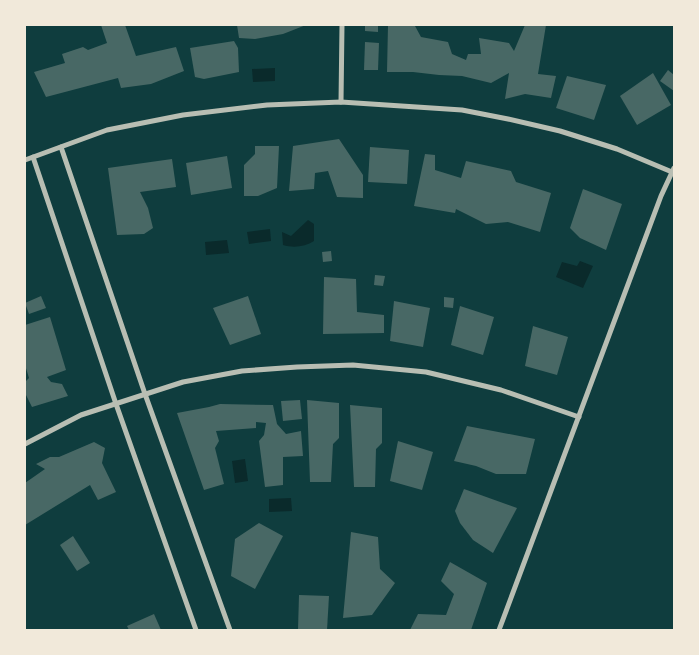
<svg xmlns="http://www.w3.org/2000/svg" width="699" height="655" viewBox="0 0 699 655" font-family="'Exo 2',sans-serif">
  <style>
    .water { fill: #0a2a2b }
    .building { fill: #486865 }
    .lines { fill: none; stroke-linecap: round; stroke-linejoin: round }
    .minor { stroke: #b8beb3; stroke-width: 5 }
  </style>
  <rect width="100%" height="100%" fill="#0f3d3e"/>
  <!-- water -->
  <g class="water">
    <polygon points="275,68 275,81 253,82 252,69"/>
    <path d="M308 220 314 224V241C305 247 293 248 283 245L282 232 291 236Z"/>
    <polygon points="270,229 271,241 249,244 247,232"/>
    <polygon points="227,240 229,253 206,255 205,242"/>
    <polygon points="580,261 593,266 583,288 556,277 562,262 577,266"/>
    <polygon points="245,459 248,481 235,483 232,461"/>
    <polygon points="291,498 292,511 269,512 269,499"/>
  </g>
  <!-- building -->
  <g class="building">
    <polygon points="101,25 125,25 136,56 176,47 184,71 151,84 121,88 118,78 46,97 34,72 65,63 62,54 83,47 88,50 107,43"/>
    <polygon points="237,25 306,25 283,34 255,39 239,38"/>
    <polygon points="365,25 378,25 378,32 365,31"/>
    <polygon points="388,25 415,26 421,37 448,42 452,54 466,60 468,54 481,54 479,38 509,43 514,51 525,25 546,25 538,74 556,76 551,98 525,94 505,99 509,73 491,83 462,76 439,75 413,72 387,72"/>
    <polygon points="234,41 238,48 239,72 204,79 195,77 190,48"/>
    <polygon points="365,42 379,43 378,70 364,70"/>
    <polygon points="668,70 674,75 674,91 660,81"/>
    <polygon points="653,73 671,105 637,125 620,96"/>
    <polygon points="567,76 606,85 594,120 556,108"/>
    <polygon points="339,139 363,175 363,198 337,197 328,171 315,173 314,189 289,191 293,146"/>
    <polygon points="255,146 279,146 277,188 258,196 244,196 244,165 255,154"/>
    <polygon points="370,147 409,150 407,184 368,182"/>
    <polygon points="425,154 435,155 435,170 461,178 466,161 511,171 516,182 551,193 540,232 508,222 486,224 456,209 455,213 414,206"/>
    <polygon points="227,156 232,188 191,195 186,163"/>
    <polygon points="172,159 176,187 140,192 148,208 153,228 144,234 117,235 108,168"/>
    <polygon points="583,189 622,204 606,250 580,238 570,228"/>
    <polygon points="331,251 332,261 323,262 322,252"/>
    <polygon points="375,275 385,276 383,286 374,285"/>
    <polygon points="324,277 356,279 357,312 384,315 384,333 323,334"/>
    <polygon points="41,296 46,308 29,314 25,303"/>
    <polygon points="248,296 261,334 230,345 213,308"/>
    <polygon points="444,297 454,298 453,308 444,307"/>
    <polygon points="394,301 430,308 423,347 390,341"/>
    <polygon points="460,306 494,317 483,355 451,345"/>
    <polygon points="50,317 66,370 47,377 51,382 62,384 68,396 32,407 25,393 25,382 29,378 25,365 25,325"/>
    <polygon points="533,326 568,337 557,375 525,366"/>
    <polygon points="300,400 302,419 283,421 281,401"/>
    <polygon points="307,400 339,403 339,438 333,444 331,482 310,482"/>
    <polygon points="220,404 273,405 277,424 286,434 301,431 303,456 283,457 283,485 265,487 259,441 264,435 266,423 256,422 256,428 216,431 219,441 215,448 224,484 204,490 177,413 209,407"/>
    <polygon points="350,405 382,408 382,443 376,449 375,487 354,487"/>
    <polygon points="467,426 535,439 526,474 496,474 476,466 454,461"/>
    <polygon points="398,441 433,452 422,490 390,481"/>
    <polygon points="94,442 105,448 102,463 116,492 98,500 90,485 25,525 25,483 45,469 36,464 50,457 59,457"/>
    <polygon points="464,489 517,508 493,553 473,540 460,523 455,511"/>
    <polygon points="259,523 283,536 255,589 231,576 235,539"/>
    <polygon points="351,532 378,537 380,569 395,583 372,615 343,618"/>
    <polygon points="73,536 90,563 77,571 60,545"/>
    <polygon points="450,562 487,583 471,630 410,630 418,614 446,615 454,594 441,581"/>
    <polygon points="299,595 329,596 327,630 298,630"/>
    <polygon points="154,614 161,630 129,630 127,626"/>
  </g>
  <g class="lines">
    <!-- minor -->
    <g class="minor">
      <polyline points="341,102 342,25"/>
      <polyline points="61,147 145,394 230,630"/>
      <polyline points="33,157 116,404 196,630"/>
      <polyline points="25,160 107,130 183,115 267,105 341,102 462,110 508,119 560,131 617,149 672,172"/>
      <polyline points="25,444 81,415 183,382 242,371 297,367 353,365 426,372 501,390 579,417"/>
      <polyline points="499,630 661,196 674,168"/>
    </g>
  </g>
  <!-- border -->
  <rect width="699" height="655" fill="none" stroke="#f1e9da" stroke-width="52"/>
</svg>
